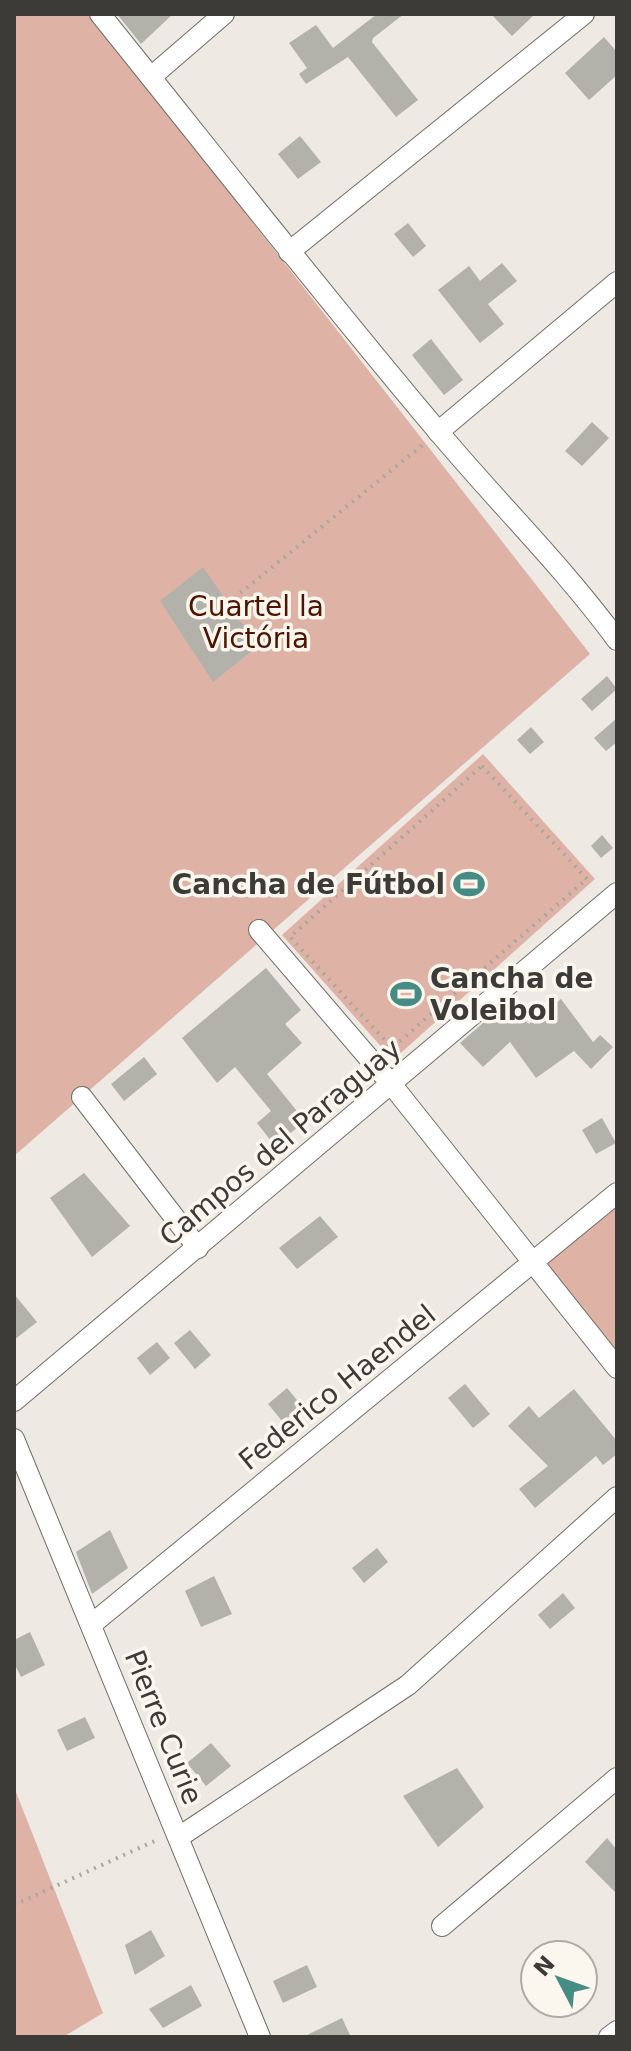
<svg xmlns="http://www.w3.org/2000/svg" width="631" height="2051" viewBox="0 0 631 2051" font-family="'DejaVu Sans',sans-serif">
  <style>
    .green { fill: #deb3a5 }
    .building { fill: #b3b2aa }
    .lines { fill: none; stroke-linecap: round; stroke-linejoin: round }
    .minor-casing { stroke: #726e68; stroke-width: 22 }
    .path { stroke: #a9a6a0; stroke-width: 4; stroke-dasharray: 2 6; stroke-linecap: butt }
    .minor { stroke: #fff; stroke-width: 20 }
    .labels { text-anchor: middle; stroke-width: 7; stroke-linejoin: round; paint-order: stroke }
    .park-label { font-size: 28px; fill: #4e1400; stroke: #fbf7ef }
    .poi-label { font-size: 28px; font-weight: bold; fill: #3c3b38; stroke: #fbf7ef; text-anchor: end }
    .street-label { font-size: 28px; fill: #3c3b38; stroke: #fbf7ef }
  </style>
  <rect width="100%" height="100%" fill="#eee9e2"/>
  <!-- green -->
  <g class="green">
    <polygon points="14,14 90,14 590,654 14,1156"/>
    <polygon points="483,754 595,879 393,1060 282,935"/>
    <polygon points="617,1203 617,1356 542,1264"/>
    <polygon points="14,1787 103,2013 63,2037 14,2037"/>
  </g>
  <!-- building -->
  <g class="building">
    <polygon points="117,14 173,14 141,44"/>
    <polygon points="377,14 404,14 373,38 372,42 418,100 396,117 348,57 306,84 299,74 307,68 289,43 316,25 333,48"/>
    <polygon points="491,14 535,14 512,36"/>
    <polygon points="604,37 617,52 617,75 589,100 565,73"/>
    <polygon points="300,136 321,162 298,179 278,154"/>
    <polygon points="408,223 426,246 413,257 394,234"/>
    <polygon points="502,263 517,281 488,304 504,324 480,343 438,290 469,266 480,281"/>
    <polygon points="431,339 463,380 444,395 412,355"/>
    <polygon points="592,422 609,438 582,466 565,451"/>
    <polygon points="203,567 258,646 213,682 160,601"/>
    <polygon points="607,676 617,689 592,711 581,699"/>
    <polygon points="617,718 617,742 606,751 594,738"/>
    <polygon points="531,727 544,742 530,754 517,740"/>
    <polygon points="602,835 613,848 601,858 591,846"/>
    <polygon points="266,968 301,1010 285,1024 302,1043 267,1074 305,1121 275,1146 257,1123 271,1111 235,1067 217,1083 182,1038"/>
    <polygon points="561,999 593,1042 600,1035 613,1047 591,1069 574,1051 536,1078 510,1042 483,1067 460,1043 506,1003 529,1024"/>
    <polygon points="144,1057 157,1074 124,1101 111,1084"/>
    <polygon points="602,1118 616,1143 596,1154 582,1130"/>
    <polygon points="84,1173 130,1226 92,1257 50,1198"/>
    <polygon points="320,1216 338,1237 297,1269 279,1248"/>
    <polygon points="14,1294 37,1322 14,1340"/>
    <polygon points="190,1330 211,1355 195,1369 174,1343"/>
    <polygon points="157,1342 170,1358 150,1375 137,1358"/>
    <polygon points="465,1384 490,1414 473,1428 448,1398"/>
    <polygon points="287,1388 306,1411 287,1427 268,1404"/>
    <polygon points="574,1389 617,1441 617,1454 603,1465 596,1456 535,1508 519,1489 548,1466 508,1426 529,1406 539,1418"/>
    <polygon points="110,1530 128,1568 92,1594 76,1552"/>
    <polygon points="377,1548 388,1562 364,1583 352,1568"/>
    <polygon points="214,1576 232,1614 201,1627 185,1591"/>
    <polygon points="563,1593 575,1608 550,1629 538,1615"/>
    <polygon points="30,1632 45,1665 21,1677 14,1663 14,1640"/>
    <polygon points="85,1717 95,1738 67,1751 57,1730"/>
    <polygon points="211,1743 231,1766 206,1786 187,1763"/>
    <polygon points="457,1768 484,1807 438,1847 403,1796"/>
    <polygon points="607,1838 617,1850 617,1894 585,1862"/>
    <polygon points="151,1930 165,1956 135,1975 125,1945"/>
    <polygon points="307,1965 317,1987 283,2003 273,1981"/>
    <polygon points="191,1985 202,2006 163,2028 149,2009"/>
    <polygon points="342,2018 351,2037 303,2037"/>
  </g>
  <g class="lines">
    <defs>
      <g id="minor">
        <path d="M100 14C212 153 321 293 436 429 495 500 562 565 617 640"/>
        <polyline points="151,77 224,14"/>
        <polyline points="289,252 584,14"/>
        <polyline points="438,432 617,282"/>
        <polyline points="259,930 392,1085 617,1368"/>
        <polyline points="82,1097 198,1248"/>
        <polyline points="14,1401 617,893"/>
        <polyline points="14,1439 260,2037"/>
        <polyline points="92,1624 617,1193"/>
        <polyline points="179,1837 408,1685 617,1497"/>
        <polyline points="442,1926 617,1778"/>
        <polyline points="609,2037 617,2031"/>
      </g>
    </defs>
    <!-- minor casing -->
    <use href="#minor" class="minor-casing"/>
    <!-- path -->
    <g class="path">
      <polyline points="228,603 425,443"/>
      <polygon points="482,766 587,879 392,1048 290,937"/>
      <polyline points="14,1905 159,1839"/>
    </g>
    <!-- minor -->
    <use href="#minor" class="minor"/>
  </g>
  <!-- icons -->
  <defs>
    <symbol id="stadium-bare" viewBox="-9 -9 18 18"><path d="M0-5a6.5 5 0 1 0 0 10a6.5 5 0 1 0 0-10ZM-3.5-1.8h7v3.6h-7Z" fill="#468c84" stroke="#fbf7ef" stroke-width="2.5" paint-order="stroke"/></symbol>
  </defs>
  <g fill-rule="evenodd">
    <use href="#stadium-bare" x="447" y="862" width="44" height="44"/>
    <use href="#stadium-bare" x="384" y="972" width="44" height="44"/>
  </g>
  <g class="labels">
    <!-- park labels -->
    <g class="park-label">
      <text x="256" y="616">Cuartel la<tspan x="256" dy="32">Victória</tspan></text>
    </g>
    <!-- poi labels -->
    <g class="poi-label">
      <text x="445" y="894">Cancha de Fútbol</text>
      <text x="430" y="988" text-anchor="start">Cancha de<tspan x="430" dy="32">Voleibol</tspan></text>
    </g>
    <!-- street labels -->
    <g class="street-label">
      <text transform="translate(280 1142) rotate(-40)" y="10">Campos del Paraguay</text>
      <text transform="translate(337 1387) rotate(-39)" y="10">Federico Haendel</text>
      <text transform="translate(164 1727) rotate(68)" y="10">Pierre Curie</text>
    </g>
  </g>
  <!-- border -->
  <rect width="631" height="2051" fill="none" stroke="#3c3b38" stroke-width="32"/>
  <!-- north arrow -->
  <g transform="translate(559 1979) rotate(311)"><circle r="38" fill="#fbf7ef" stroke="#afaca6" stroke-width="2"/>
  <path d="M0-6L14 30L0 20L-14 30Z" fill="#468c84"/>
  <text y="-12" font-size="22" font-weight="bold" text-anchor="middle" fill="#3c3b38">N</text>
  </g>
</svg>
